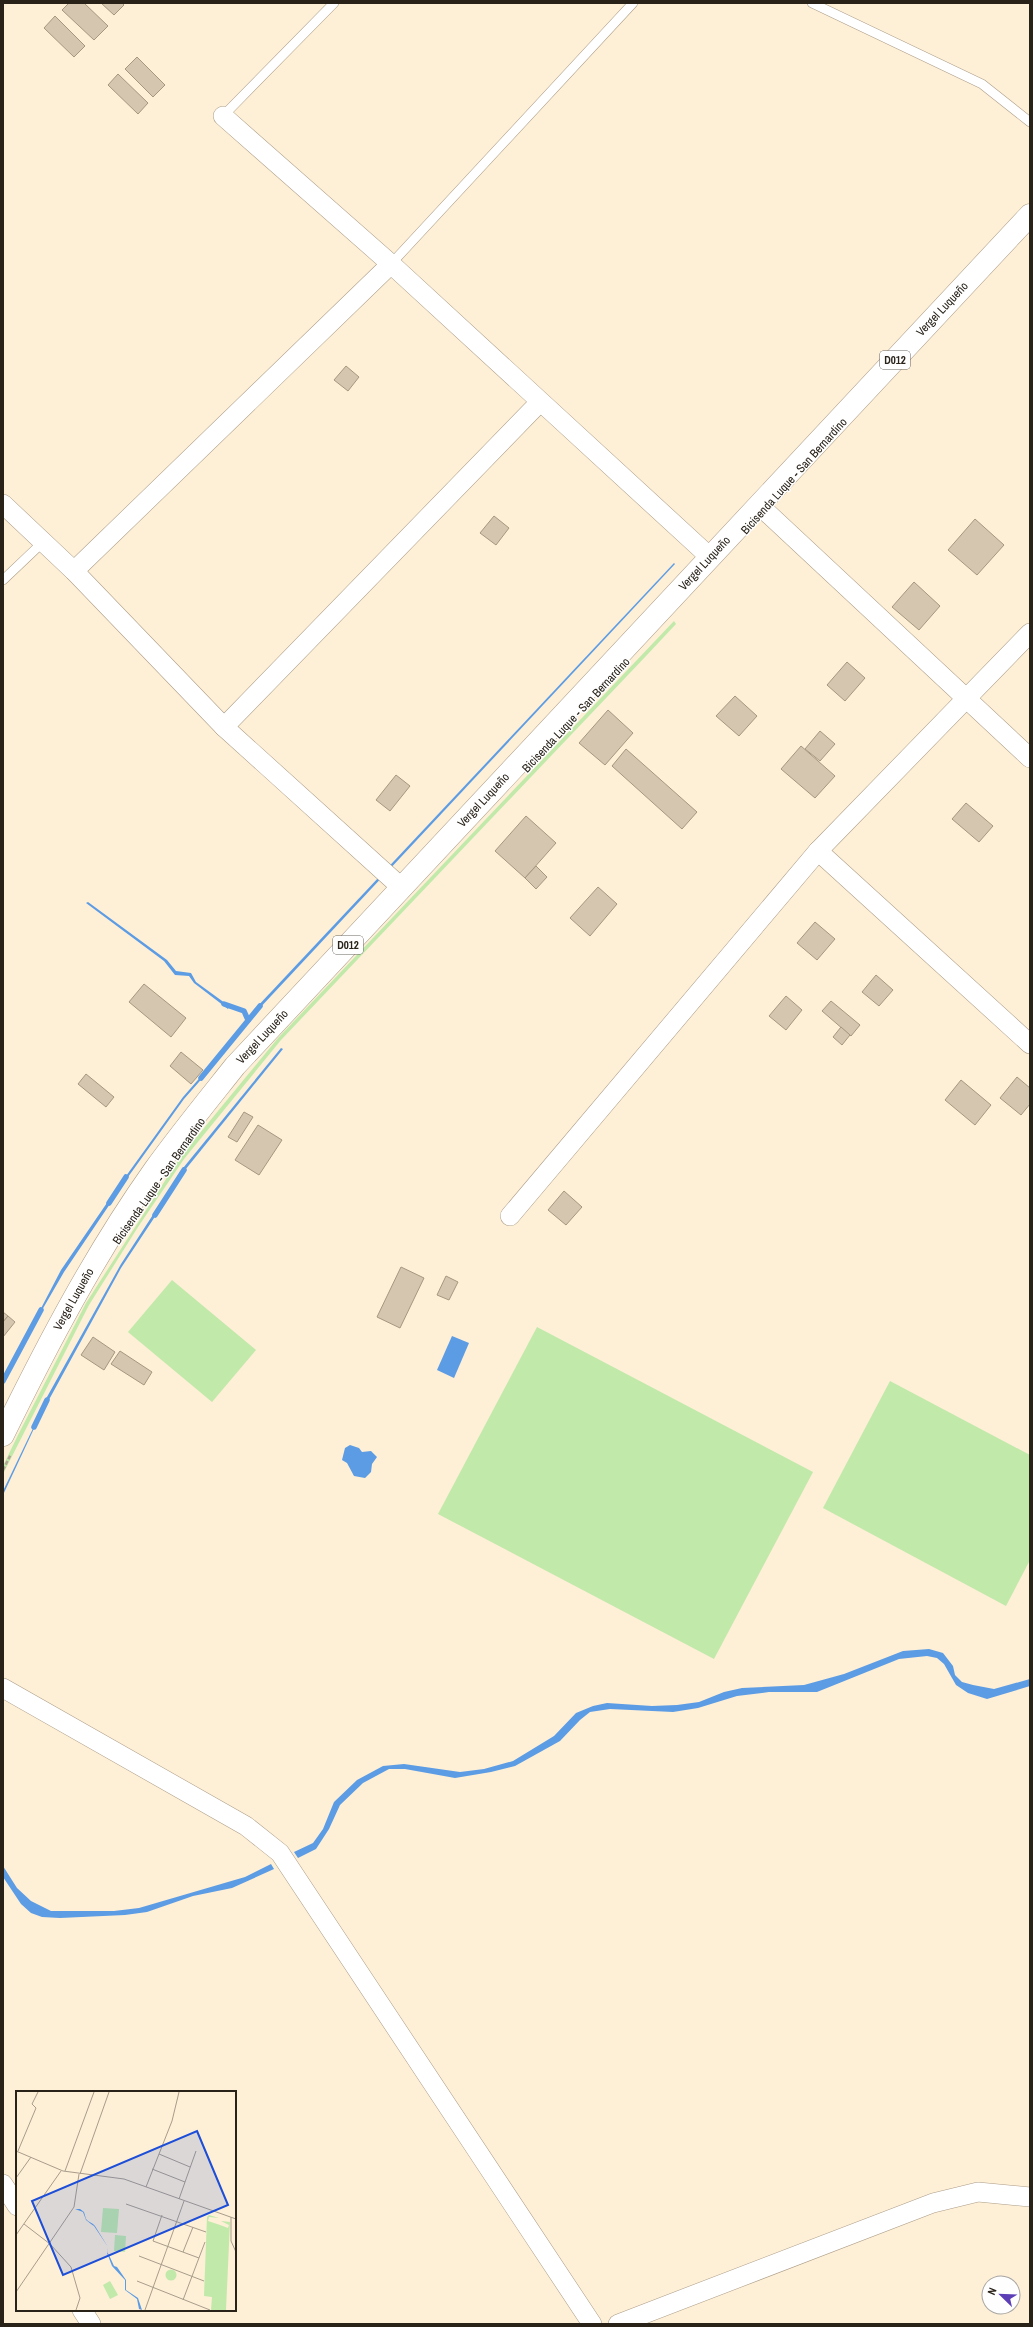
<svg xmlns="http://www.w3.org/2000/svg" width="1033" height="2327" viewBox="0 0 1033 2327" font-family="'Archivo Narrow',sans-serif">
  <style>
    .green { fill: #c1e9aa }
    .water { fill: #5c9ce4 }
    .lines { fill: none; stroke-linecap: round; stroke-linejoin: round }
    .stream { stroke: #5c9ce4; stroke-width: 5.5 }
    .building { fill: #d5c6af; stroke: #a69781 }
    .lane-casing { stroke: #ac9d87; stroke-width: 10 }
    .street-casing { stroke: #ac9d87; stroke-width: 20 }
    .primary-casing { stroke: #ac9d87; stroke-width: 23 }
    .path { stroke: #b2a694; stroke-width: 2.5; stroke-dasharray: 4 2; stroke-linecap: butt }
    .lane { stroke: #fff; stroke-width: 9 }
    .street { stroke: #fff; stroke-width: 19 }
    .primary { stroke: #fff; stroke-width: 22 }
    .labels { text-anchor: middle; stroke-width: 3; stroke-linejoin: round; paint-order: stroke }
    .shield { fill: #fefefe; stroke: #68645e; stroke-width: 1 }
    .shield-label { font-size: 11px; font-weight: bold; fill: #282219 }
    .street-label { font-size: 12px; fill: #282219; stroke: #fefefe }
    .inset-road { fill: none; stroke: #a89d8b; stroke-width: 1 }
    .view { fill: #1d4ed8; fill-opacity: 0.15; stroke: #1d4ed8; stroke-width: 2 }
    .inset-edge { fill: none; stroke: #282219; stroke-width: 2 }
  </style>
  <rect width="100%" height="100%" fill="#feefd7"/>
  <!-- green -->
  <g class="green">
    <polygon points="674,621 676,624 646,656 281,1040 184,1159 138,1227 89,1305 3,1474 3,1466 18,1435 86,1303 181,1156 278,1038"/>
    <polygon points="172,1280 256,1350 212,1402 128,1332"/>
    <polygon points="537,1327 813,1472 714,1659 438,1514"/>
    <polygon points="890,1381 1030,1455 1030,1560 1006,1606 823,1508"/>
  </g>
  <!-- water -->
  <g class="water">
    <polygon points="674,563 675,564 257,1011 255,1009"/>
    <polygon points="88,902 167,960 176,971 191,973 196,982 229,1006 228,1009 194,983 189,976 175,975 164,961 86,903"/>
    <polygon points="281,1048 283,1049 181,1175 179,1173"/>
    <polygon points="204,1073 206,1074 184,1099 123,1184 121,1183 183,1097"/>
    <polygon points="111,1197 114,1198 64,1272 38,1317 37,1316 61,1270"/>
    <polygon points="158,1207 160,1209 121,1268 45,1407 42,1406 121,1264"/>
    <polygon points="452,1336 469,1343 454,1378 437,1370"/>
    <polygon points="37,1420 38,1420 3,1495 3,1491"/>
    <polygon points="350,1445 359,1448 362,1452 371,1451 377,1457 372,1464 371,1472 365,1478 354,1476 347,1463 342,1460 345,1448"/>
    <polygon points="929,1649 943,1653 953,1666 955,1675 962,1682 973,1685 994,1689 1030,1679 1030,1686 987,1699 968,1693 956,1685 944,1664 937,1658 927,1656 899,1659 817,1692 769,1692 737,1696 698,1708 673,1712 610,1709 590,1712 580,1720 560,1741 515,1766 491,1772 455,1778 405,1769 389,1769 363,1783 340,1805 329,1829 316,1849 298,1858 294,1852 313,1843 323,1829 334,1802 357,1780 383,1766 404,1764 460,1772 484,1769 513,1761 554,1736 576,1713 593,1706 607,1703 652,1706 677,1705 699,1702 724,1692 742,1688 804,1685 844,1674 903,1651"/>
    <polygon points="271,1864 274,1869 232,1888 193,1896 147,1912 125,1915 60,1918 42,1917 31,1913 21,1904 3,1877 3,1866 17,1888 31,1901 51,1911 114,1911 139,1908 245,1877"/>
  </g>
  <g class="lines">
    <!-- stream -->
    <g class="stream">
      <polyline points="224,1004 244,1011 248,1020"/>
      <polyline points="201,1078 260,1006"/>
      <polyline points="109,1203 126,1177"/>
      <polyline points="155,1215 184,1170"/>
      <polyline points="3,1381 41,1310"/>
      <polyline points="34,1427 47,1400"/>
    </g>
  </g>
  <!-- building -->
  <g class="building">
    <polygon points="69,3 84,3 108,26 94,40 62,10"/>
    <polygon points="101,3 122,3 124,5 114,15"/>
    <polygon points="55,16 85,46 74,57 44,28"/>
    <polygon points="137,57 165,85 153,97 125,69"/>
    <polygon points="118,74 148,103 138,114 108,85"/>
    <polygon points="346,366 359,377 348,391 334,380"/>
    <polygon points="494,516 509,528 496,545 480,533"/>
    <polygon points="975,519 1004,545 977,575 948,550"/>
    <polygon points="914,582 940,606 919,630 892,607"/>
    <polygon points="847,662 865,678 845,701 827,685"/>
    <polygon points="735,696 757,716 739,736 716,716"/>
    <polygon points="608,710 633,733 605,765 579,743"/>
    <polygon points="820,731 835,744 820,761 805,749"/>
    <polygon points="801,746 835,776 815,798 781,769"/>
    <polygon points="626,749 697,812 682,829 612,766"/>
    <polygon points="396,775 410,786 390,811 376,800"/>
    <polygon points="966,803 993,826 979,842 952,819"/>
    <polygon points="526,816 556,843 525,878 495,851"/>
    <polygon points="536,866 547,877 536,889 525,878"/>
    <polygon points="598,887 617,904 590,936 570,918"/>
    <polygon points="815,922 835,939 817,960 797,943"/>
    <polygon points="876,975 893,990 879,1006 862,992"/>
    <polygon points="144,984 186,1018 171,1037 129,1002"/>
    <polygon points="786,996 802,1010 786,1030 769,1016"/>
    <polygon points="831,1001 860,1025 851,1036 822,1011"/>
    <polygon points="841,1027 850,1035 842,1045 833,1037"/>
    <polygon points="181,1052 203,1070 191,1084 170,1066"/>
    <polygon points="86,1074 114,1097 106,1107 78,1084"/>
    <polygon points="1017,1077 1030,1088 1030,1104 1021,1115 1000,1098"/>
    <polygon points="961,1080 991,1105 975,1125 945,1100"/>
    <polygon points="244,1112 253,1117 237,1142 228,1137"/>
    <polygon points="258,1125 282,1140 259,1175 235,1160"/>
    <polygon points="564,1191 582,1207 566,1225 548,1210"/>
    <polygon points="401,1267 424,1278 400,1328 377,1317"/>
    <polygon points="446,1276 458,1282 449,1300 437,1295"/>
    <polygon points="3,1312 8,1316 3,1322"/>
    <polygon points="8,1316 15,1322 3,1337 3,1322"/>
    <polygon points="93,1337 115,1352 104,1370 81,1355"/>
    <polygon points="120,1351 152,1372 144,1385 111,1364"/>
  </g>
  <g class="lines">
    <defs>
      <g id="lane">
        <polyline points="812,3 982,84 1030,122"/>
        <polyline points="223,116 334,3"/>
        <polyline points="391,264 633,3"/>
        <polyline points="3,580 43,542"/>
      </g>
      <g id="street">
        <polyline points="223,116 391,264 711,558"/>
        <polyline points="3,504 74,571 224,727 402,888"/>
        <polyline points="760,506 1030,758"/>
        <polyline points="74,571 391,264"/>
        <polyline points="224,727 540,402"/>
        <polyline points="818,851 1030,1044"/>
        <polyline points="510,1216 818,851 1030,633"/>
        <polyline points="3,1688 246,1826 280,1853 592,2324"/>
        <polyline points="3,2184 17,2206"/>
        <polyline points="82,2310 91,2324"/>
        <polyline points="618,2324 933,2203 978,2192 1030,2197"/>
      </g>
      <g id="primary">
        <path id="s1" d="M3 1435C48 1343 96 1252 155 1169 181 1133 208 1100 235 1066L1030 215"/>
      </g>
    </defs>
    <!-- lane casing -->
    <use href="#lane" class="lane-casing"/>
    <!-- street casing -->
    <use href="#street" class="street-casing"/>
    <!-- primary casing -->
    <use href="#primary" class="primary-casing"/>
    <!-- path -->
    <polyline class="path" points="3,1470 11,1454"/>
    <!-- lane -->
    <use href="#lane" class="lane"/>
    <!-- street -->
    <use href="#street" class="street"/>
    <!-- primary -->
    <use href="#primary" class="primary"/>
  </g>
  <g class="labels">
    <!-- shield labels -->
    <g class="shield">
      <rect x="880" y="351" width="30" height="18" rx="3"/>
      <rect x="333" y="936" width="30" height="18" rx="3"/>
    </g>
    <g class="shield-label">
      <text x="895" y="364">D012</text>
      <text x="348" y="949">D012</text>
    </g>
    <!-- street labels -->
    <g class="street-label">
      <text dy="4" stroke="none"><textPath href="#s1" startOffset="1473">Vergel Luqueño</textPath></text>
      <text transform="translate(794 476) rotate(-48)" y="4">Bicisenda Luque - San Bernardino</text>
      <text dy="4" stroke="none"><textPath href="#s1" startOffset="1125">Vergel Luqueño</textPath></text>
      <text transform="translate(576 715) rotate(-47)" y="4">Bicisenda Luque - San Bernardino</text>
      <text dy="4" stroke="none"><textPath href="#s1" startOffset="801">Vergel Luqueño</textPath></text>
      <text dy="4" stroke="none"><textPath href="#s1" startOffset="477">Vergel Luqueño</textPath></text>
      <text transform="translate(159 1181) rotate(-55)" y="4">Bicisenda Luque - San Bernardino</text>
      <text dy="4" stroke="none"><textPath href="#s1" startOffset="153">Vergel Luqueño</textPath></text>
    </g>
  </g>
  <!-- overview -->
  <g transform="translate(16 2091)">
    <rect width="220" height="220" fill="#feefd7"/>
    <path d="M87 117 103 118 101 142 85 141ZM193 124 203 127 193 126 192 130 204 134 212 137 213 134 205 130 214 131 210 219H212H195L196 206 188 205 191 126ZM99 144 110 145 109 161 98 160ZM149.5 184a5.5 5.5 0 1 1 11 0a5.5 5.5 0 1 1-11 0ZM94 190 102 204 94 208 87 194Z" fill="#c1e9aa"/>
    <path d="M59 118H64L68 121 70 128 72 130 77 133 79 135 92 156 91 161 93 164 98 175 101 176 110 189V199L122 207 126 219 123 218 121 208 109 199V189L96 175 91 162 92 156 78 135 75 133 70 129 67 121Z" fill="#5c9ce4"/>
    <path class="inset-road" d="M0 60 47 80 108 88 220 128M2 60 20 17 16 13 22 1M143 63 174 76M136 78 169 91M49 80 78 1M64 83 93 1M0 87 15 66M130 96 156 30 163 1M163 108 180 60M110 113 190 141M146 124 137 150 183 167M215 126V150L220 161M8 133 34 153 55 176 64 207 60 219M0 144 45 80M167 161 177 136M123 165 188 190M121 190 194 219M0 201 58 116 63 83M167 209 189 151M129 219 168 110"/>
    <path class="view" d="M181 40 212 114 47 184 16 110Z"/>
    <rect width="220" height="220" class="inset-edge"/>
  </g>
  <!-- border -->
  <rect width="1033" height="2327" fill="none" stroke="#282219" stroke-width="8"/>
  <!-- north arrow -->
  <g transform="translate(1001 2295) rotate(293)"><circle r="19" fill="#fefefe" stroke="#a8a6a2"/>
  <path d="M0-3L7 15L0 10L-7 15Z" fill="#5c3fb7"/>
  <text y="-6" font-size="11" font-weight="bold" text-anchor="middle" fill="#282219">N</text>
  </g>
</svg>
